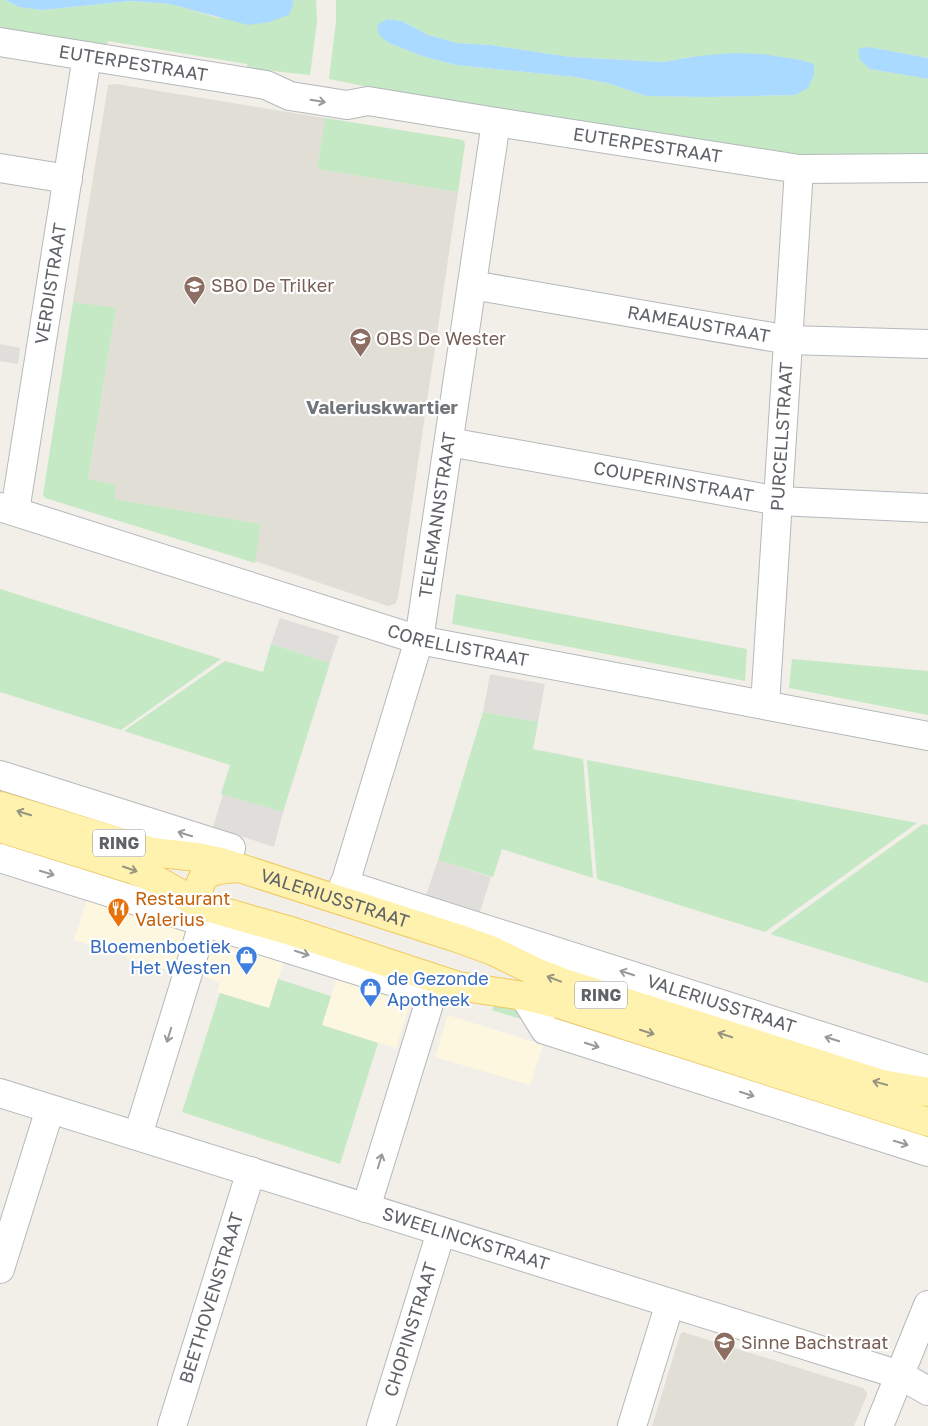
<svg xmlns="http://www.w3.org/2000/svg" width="928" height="1426" viewBox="0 0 928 1426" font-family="'Golos Text',sans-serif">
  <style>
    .commercial { fill: #fef7e0 }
    .industrial { fill: #e0deda }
    .education { fill: #e1ded6 }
    .green { fill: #c5e8c5; fill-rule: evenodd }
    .water { fill: #aadaff }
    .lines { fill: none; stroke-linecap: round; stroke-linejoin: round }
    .minor-casing { stroke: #b5b8bc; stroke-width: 30 }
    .major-casing { stroke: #f2c960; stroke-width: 30 }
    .minor { stroke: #fff; stroke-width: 28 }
    .major { stroke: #fff2af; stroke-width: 28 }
    .oneway { stroke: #979a9d }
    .oneway2 { stroke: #979581 }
    .labels { text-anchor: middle; stroke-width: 4.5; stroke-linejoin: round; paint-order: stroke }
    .shield { fill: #fff; stroke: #8f9295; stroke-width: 1 }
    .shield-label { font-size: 16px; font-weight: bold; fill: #5f6368 }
    .street-label { font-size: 18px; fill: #5f6368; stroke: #fff }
    .education-label { font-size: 18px; fill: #785e54; stroke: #fff; text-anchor: start }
    .food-label { font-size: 18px; fill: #c56008; stroke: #fff; text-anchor: start }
    .shop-label { font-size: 18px; fill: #366cbe; stroke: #fff; text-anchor: end }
    .neighbourhood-label { font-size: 19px; font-weight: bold; fill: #70757a; stroke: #fff }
  </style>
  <rect width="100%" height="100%" fill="#f1efe8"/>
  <!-- commercial -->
  <g class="commercial">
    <polygon points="87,900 185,930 186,934 176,966 170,964 168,970 74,940"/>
    <polygon points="213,940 284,961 269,1008 217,992 220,982 202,976"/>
    <polygon points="337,978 405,1001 408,1010 396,1048 322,1025"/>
    <polygon points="448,1015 543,1045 530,1085 435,1057"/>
  </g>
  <!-- industrial -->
  <g class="industrial">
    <polygon points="0,344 20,348 18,364 0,361"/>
    <polygon points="280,618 339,636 330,663 271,644"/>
    <polygon points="490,674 545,684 538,722 483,712"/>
    <polygon points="223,794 283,812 274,847 213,827"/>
    <polygon points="438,860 491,877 480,912 426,895"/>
  </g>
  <!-- education -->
  <g class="education">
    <polygon points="116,84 325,118 317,169 458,192 398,598 395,604 388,606 255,561 261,524 114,499 88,480 116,309 73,302 108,85"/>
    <polygon points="683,1332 863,1388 867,1393 867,1395 854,1426 652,1426 680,1335"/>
  </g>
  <!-- green -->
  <g class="green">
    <polygon points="0,0 5,0 19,7 42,10 131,1 171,4 219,18 294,2 292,0 316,0 317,22 310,75 247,68 247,64 108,41 107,46 0,29"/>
    <path d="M336 0H928V58L869 47 870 69 928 79V155H800L527 114 389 91 329 79 336 22ZM387 19 402 21 428 35 457 43 490 45 571 57 663 62 698 56 801 60 795 95 706 97 646 96 607 83 575 77 456 65 422 56 389 43Z"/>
    <polygon points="325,118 463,140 465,144 458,192 317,169"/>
    <polygon points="73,302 116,308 88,479 116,485 114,499 261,524 255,563 45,498 43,495"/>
    <polygon points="0,589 221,659 121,730 0,692"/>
    <polygon points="456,594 747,649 745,681 452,624"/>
    <polygon points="271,644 330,663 283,812 221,794 230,765 124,731 225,661 263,672"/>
    <polygon points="792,659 928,671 928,715 789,688"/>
    <polygon points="483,712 538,722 533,749 583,759 593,878 502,849 493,877 438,860"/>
    <polygon points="587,760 917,823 765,932 597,879"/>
    <polygon points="923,824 928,825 928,983 770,934"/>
    <polygon points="278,979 331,996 322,1025 378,1043 340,1164 182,1112 220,993 269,1008"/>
    <polygon points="501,1000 520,1011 524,1020 492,1010 496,1001"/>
  </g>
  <!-- water -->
  <g class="water">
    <polygon points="5,0 292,0 294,2 289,15 269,22 248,25 170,4 131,1 42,10 19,7"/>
    <polygon points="387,19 402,21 428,35 457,43 490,45 571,57 663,62 698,56 733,53 762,54 801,60 814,64 814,75 808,88 795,95 706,97 646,96 607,83 575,77 456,65 422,56 389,43 379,35 377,25"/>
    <polygon points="869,47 928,58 928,79 870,69 860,60 858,49"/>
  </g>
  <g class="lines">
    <defs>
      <g id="minor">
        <path id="s1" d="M0 42 266 85 290 96 347 105 368 101 496 122 799 169 928 168"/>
        <polyline points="0,168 68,179"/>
        <path id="s2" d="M472 285 789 340 928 344"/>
        <path id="s3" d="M449 442 779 501 928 508"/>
        <path id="s4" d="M0 507 419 640 928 736"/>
        <path id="s5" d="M15 511 87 56"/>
        <path id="s6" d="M765 705 799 169"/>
        <polyline points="0,775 231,848"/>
        <polyline points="0,858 432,994 458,986"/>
        <path id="s7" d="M344 884 928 1070"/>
        <path id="s8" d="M340 900 419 640 496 122"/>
        <polyline points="524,996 545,1030 928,1152"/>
        <path id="s9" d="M0 1093 900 1375 928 1391"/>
        <polyline points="138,1135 208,908"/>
        <polyline points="366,1208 432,994"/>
        <polyline points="0,1269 50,1109"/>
        <path id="s10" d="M172 1426 251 1171"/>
        <path id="s11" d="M381 1426 441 1232"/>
        <polyline points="632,1426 670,1303"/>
        <polyline points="879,1426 928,1305"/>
      </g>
      <g id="major">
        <path id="s12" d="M0 806 152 852 197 857 221 862 457 938 493 951 536 972 564 983 882 1084 928 1092"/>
        <polyline points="0,828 134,870 151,877 200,905 294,932 458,986 524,996 562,1005 928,1122"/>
        <path d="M208 908C202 903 199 899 199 891 200 869 222 869 239 868"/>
      </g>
    </defs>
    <!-- minor casing -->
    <use href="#minor" class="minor-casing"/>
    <!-- major casing -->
    <use href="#major" class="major-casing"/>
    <!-- minor -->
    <use href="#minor" class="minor"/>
    <!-- major -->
    <use href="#major" class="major"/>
  </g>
  <!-- one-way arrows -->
  <defs><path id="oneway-shaft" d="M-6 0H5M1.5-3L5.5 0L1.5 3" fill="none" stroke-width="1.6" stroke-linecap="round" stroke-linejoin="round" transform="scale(1.25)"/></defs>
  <g class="oneway">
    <use href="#oneway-shaft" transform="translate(318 101) rotate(9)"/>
    <use href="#oneway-shaft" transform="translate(185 834) rotate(-163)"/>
    <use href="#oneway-shaft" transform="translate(47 873) rotate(17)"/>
    <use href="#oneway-shaft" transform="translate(302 953) rotate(18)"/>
    <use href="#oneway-shaft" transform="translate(627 973) rotate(-162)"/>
    <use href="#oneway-shaft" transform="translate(169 1035) rotate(107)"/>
    <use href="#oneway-shaft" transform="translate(832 1039) rotate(-162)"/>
    <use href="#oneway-shaft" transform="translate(592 1045) rotate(18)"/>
    <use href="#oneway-shaft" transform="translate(747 1094) rotate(18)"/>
    <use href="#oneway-shaft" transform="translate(901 1143) rotate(17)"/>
    <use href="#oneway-shaft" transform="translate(380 1161) rotate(-73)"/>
  </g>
  <g class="oneway2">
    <use href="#oneway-shaft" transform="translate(24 813) rotate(-163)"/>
    <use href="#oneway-shaft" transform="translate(130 869) rotate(19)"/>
    <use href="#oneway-shaft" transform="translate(554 979) rotate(-159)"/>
    <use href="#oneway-shaft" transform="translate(647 1032) rotate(18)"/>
    <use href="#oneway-shaft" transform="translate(725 1035) rotate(-162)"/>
    <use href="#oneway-shaft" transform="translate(880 1083) rotate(-165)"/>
  </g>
  <!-- icons -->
  <defs>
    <symbol id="school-pin" viewBox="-11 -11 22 30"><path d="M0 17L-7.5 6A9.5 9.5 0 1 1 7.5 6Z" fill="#8d6e63" stroke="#fff"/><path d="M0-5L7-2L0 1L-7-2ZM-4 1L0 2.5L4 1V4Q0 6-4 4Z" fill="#fff"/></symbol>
    <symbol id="restaurant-pin" viewBox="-11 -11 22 30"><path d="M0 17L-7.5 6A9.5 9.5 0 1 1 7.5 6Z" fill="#e8710a" stroke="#fff"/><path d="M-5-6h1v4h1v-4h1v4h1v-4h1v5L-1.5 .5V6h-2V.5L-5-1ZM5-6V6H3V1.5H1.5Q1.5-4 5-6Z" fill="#fff"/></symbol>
    <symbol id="shop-pin" viewBox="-11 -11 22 30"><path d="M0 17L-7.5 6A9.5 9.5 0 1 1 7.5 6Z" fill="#3f7fe0" stroke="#fff"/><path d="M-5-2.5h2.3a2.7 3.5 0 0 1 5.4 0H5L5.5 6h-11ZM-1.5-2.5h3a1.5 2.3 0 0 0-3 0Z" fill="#fff"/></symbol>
  </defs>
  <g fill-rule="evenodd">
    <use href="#school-pin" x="182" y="274" width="25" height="34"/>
    <use href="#school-pin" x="348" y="326" width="25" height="34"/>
    <use href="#restaurant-pin" x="106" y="896" width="25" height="34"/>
    <use href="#shop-pin" x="234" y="944" width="25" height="34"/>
    <use href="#shop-pin" x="358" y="976" width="25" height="34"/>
    <use href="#school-pin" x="712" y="1330" width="25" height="34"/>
  </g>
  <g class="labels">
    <!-- shield labels -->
    <g class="shield">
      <rect x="93" y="829.5" width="52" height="27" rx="4"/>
      <rect x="575" y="981.5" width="52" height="27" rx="4"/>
    </g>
    <g class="shield-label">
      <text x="119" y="849">RING</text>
      <text x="601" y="1001">RING</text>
    </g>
    <!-- street labels -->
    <g class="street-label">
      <text dy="6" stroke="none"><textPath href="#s1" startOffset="135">EUTERPESTRAAT</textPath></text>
      <text dy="6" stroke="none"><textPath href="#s1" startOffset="658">EUTERPESTRAAT</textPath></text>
      <text dy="6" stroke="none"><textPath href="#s5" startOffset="230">VERDISTRAAT</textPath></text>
      <text dy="6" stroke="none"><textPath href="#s2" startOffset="230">RAMEAUSTRAAT</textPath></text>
      <text dy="6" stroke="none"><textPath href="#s6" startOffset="269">PURCELLSTRAAT</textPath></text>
      <text dy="6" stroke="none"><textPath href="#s3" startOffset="228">COUPERINSTRAAT</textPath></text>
      <text dy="6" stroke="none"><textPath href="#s8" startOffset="398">TELEMANNSTRAAT</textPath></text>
      <text dy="6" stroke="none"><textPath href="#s4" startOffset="479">CORELLISTRAAT</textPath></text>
      <text dy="6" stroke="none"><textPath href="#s12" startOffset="348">VALERIUSSTRAAT</textPath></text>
      <text dy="6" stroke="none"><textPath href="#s7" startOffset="396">VALERIUSSTRAAT</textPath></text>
      <text dy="6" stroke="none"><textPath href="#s9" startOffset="488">SWEELINCKSTRAAT</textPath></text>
      <text dy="6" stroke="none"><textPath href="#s10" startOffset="134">BEETHOVENSTRAAT</textPath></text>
      <text dy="6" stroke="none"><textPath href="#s11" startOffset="101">CHOPINSTRAAT</textPath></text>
    </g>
    <!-- education labels -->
    <g class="education-label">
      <text x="211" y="292">SBO De Trilker</text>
      <text x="376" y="345">OBS De Wester</text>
      <text x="741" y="1349">Sinne Bachstraat</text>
    </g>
    <!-- food labels -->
    <g class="food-label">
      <text x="135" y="905">Restaurant<tspan x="135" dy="21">Valerius</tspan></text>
    </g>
    <!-- shop labels -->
    <g class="shop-label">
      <text x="231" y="953">Bloemenboetiek<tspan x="231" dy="21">Het Westen</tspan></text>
      <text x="387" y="985" text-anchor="start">de Gezonde<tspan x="387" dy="21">Apotheek</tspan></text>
    </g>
    <!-- neighbourhood labels -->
    <g class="neighbourhood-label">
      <text x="382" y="414">Valeriuskwartier</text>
    </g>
  </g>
</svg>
